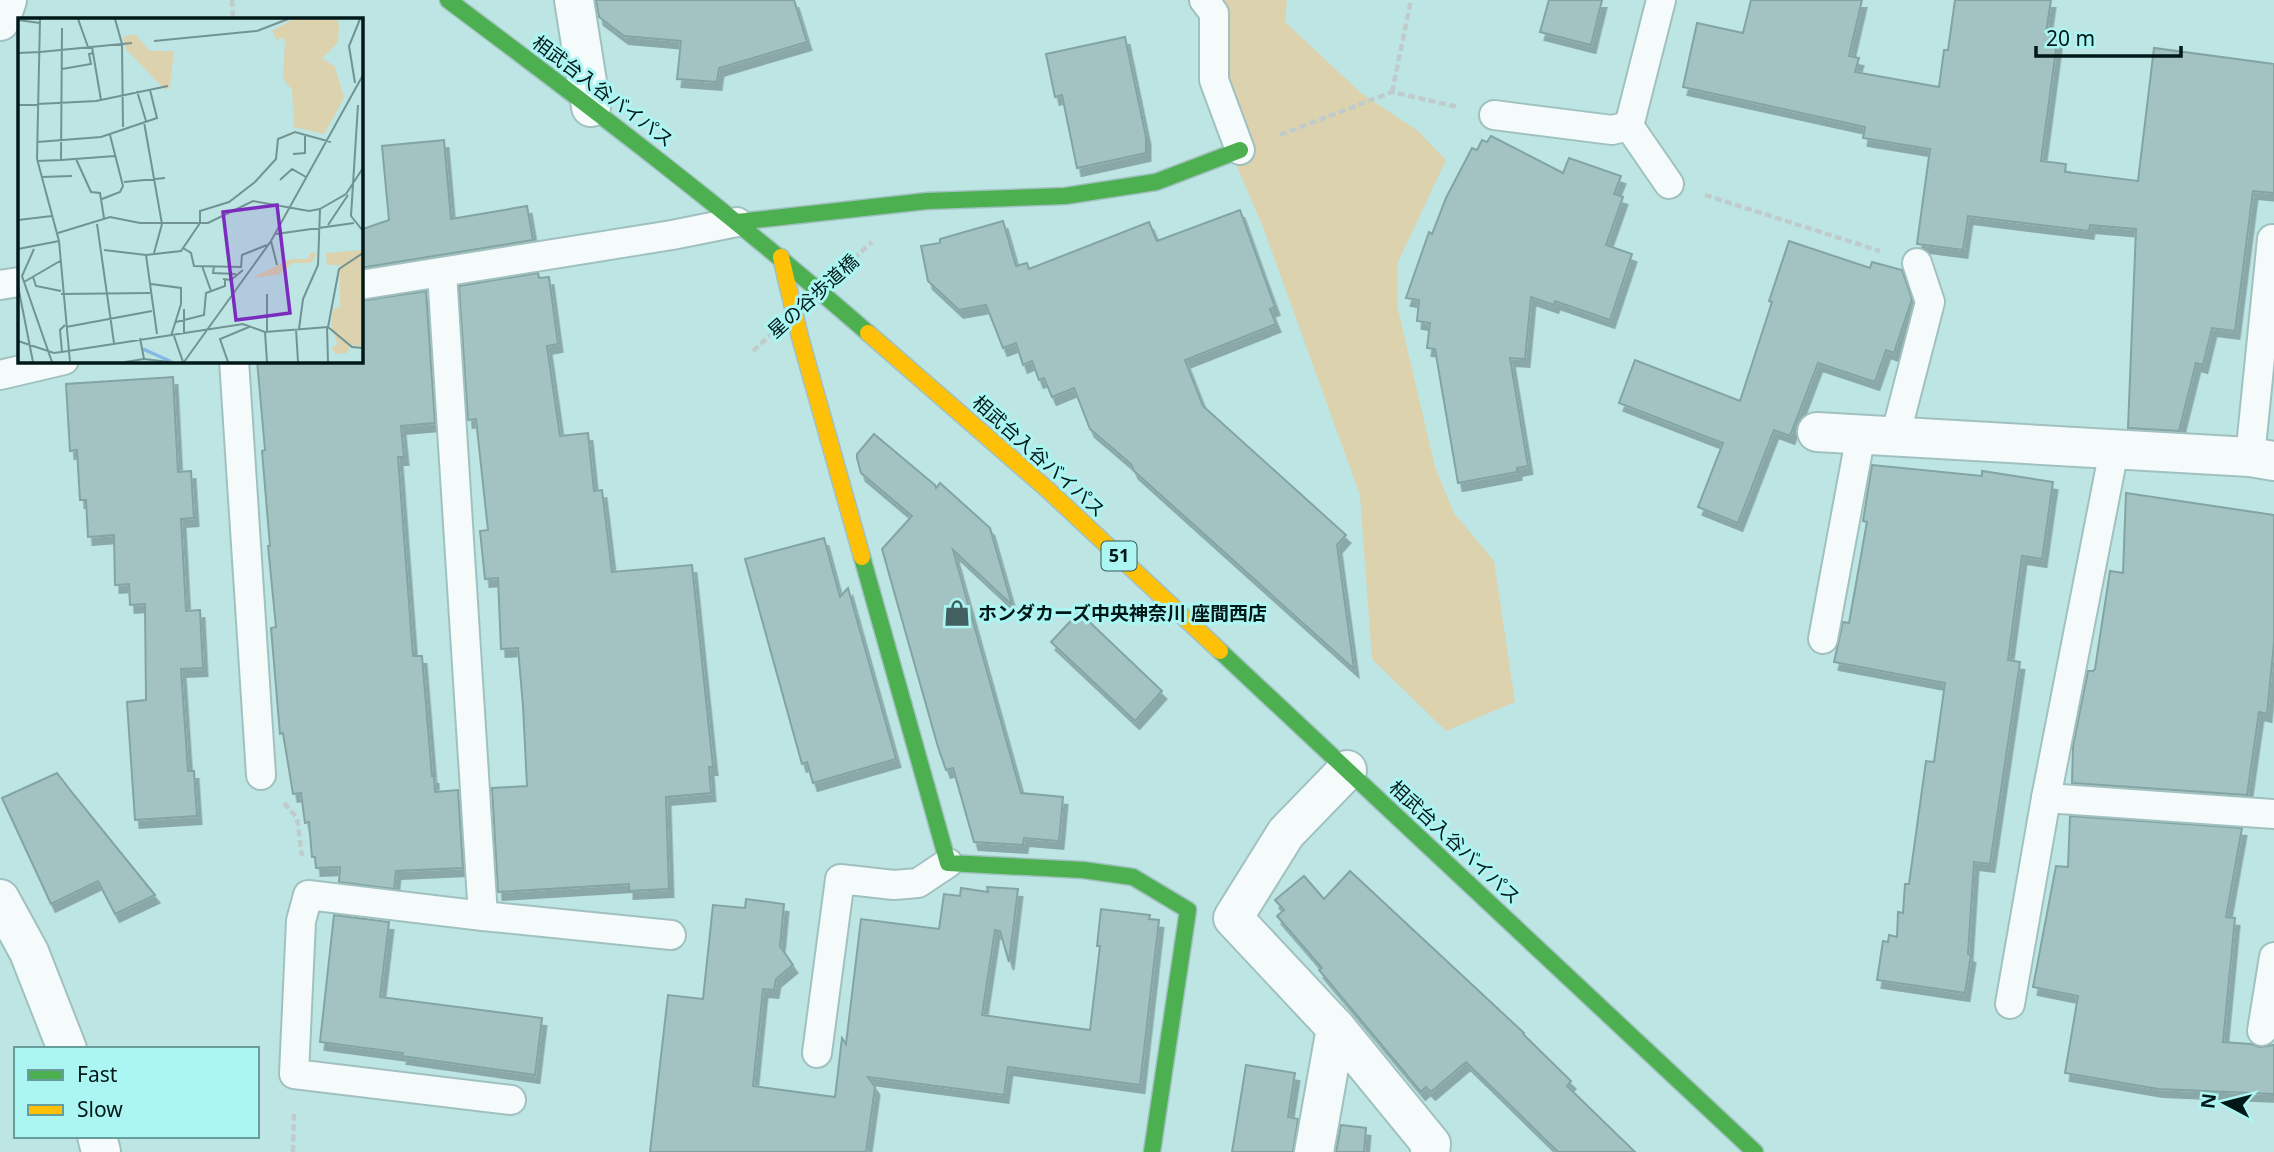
<svg xmlns="http://www.w3.org/2000/svg" width="2274" height="1152" viewBox="0 0 2274 1152" font-family="'Noto Sans','Noto Sans JP',sans-serif">
  <style>
    .green { fill: #dcd2ae }
    .building { fill: #a3c3c2; stroke: #82a4a3; stroke-width: 2; filter: url(#shadow) }
    .lines { fill: none; stroke-linecap: round; stroke-linejoin: round }
    .lane-casing { stroke: #a1c1c0; stroke-width: 32 }
    .street-casing { stroke: #a1c1c0; stroke-width: 42 }
    .fast-casing { stroke: #a1c1c0; stroke-width: 19 }
    .slow-casing { stroke: #a1c1c0; stroke-width: 19 }
    .path { stroke: #c0cccb; stroke-width: 4.5; stroke-dasharray: 7 3.5; stroke-linecap: butt }
    .lane { stroke: #f5fbfb; stroke-width: 28 }
    .street { stroke: #f5fbfb; stroke-width: 38 }
    .fast { stroke: #4caf50; stroke-width: 16 }
    .slow { stroke: #ffc107; stroke-width: 16 }
    .path-bridge { stroke: #c0cccb; stroke-width: 4.5; stroke-dasharray: 7 3.5; stroke-linecap: butt }
    .labels { text-anchor: middle; stroke-width: 6; stroke-linejoin: round; paint-order: stroke }
    .shield { fill: #abf6f3; stroke: #335b59; stroke-width: 2 }
    .shield-label { font-size: 18px; font-weight: bold; fill: #001817 }
    .street-label { font-size: 19px; fill: #001817; stroke: #abf6f3 }
    .poi-label { font-size: 19px; font-weight: bold; fill: #001817; stroke: #abf6f3; text-anchor: start }
    .inset-river { fill: none; stroke: #85b8e3; stroke-width: 3.5 }
    .inset-road { fill: none; stroke: #719392; stroke-width: 2 }
    .view { fill: #7b2cbf; fill-opacity: 0.15; stroke: #7b2cbf; stroke-width: 3.5 }
    .inset-edge { fill: none; stroke: #001817; stroke-width: 3.5 }
  </style>
  <defs>
    <filter id="shadow"><feDropShadow dx="4.5" dy="8" stdDeviation="0" flood-color="#0004"/></filter>
  </defs>
  <rect width="100%" height="100%" fill="#bce5e4"/>
  <!-- green -->
  <polygon class="green" points="1205,0 1287,0 1285,22 1361,93 1418,131 1446,160 1397,264 1397,305 1435,467 1454,513 1494,561 1515,702 1446,731 1372,659 1360,495 1263,227 1203,89"/>
  <!-- building -->
  <g class="building">
    <polygon points="596,0 794,0 807,42 719,68 717,82 677,79 681,41 624,36 599,17"/>
    <polygon points="1549,0 1602,0 1591,45 1540,32"/>
    <polygon points="1751,0 1862,0 1849,56 1859,58 1855,72 1939,87 1944,50 1948,50 1955,0 2051,0 2046,33 2058,35 2041,161 2066,164 2065,172 2138,181 2154,48 2274,64 2274,193 2253,191 2235,331 2212,328 2203,365 2196,363 2179,431 2128,428 2136,229 2090,225 2089,231 1968,216 1963,250 1917,244 1930,149 1863,138 1865,127 1683,87 1697,23 1743,33"/>
    <polygon points="1125,37 1146,137 1146,153 1077,168 1062,95 1055,97 1046,54"/>
    <polygon points="1491,136 1563,173 1569,158 1621,176 1614,194 1623,197 1606,245 1632,254 1610,320 1555,301 1554,305 1531,297 1525,359 1510,358 1528,466 1517,468 1517,472 1458,483 1435,349 1427,348 1430,323 1417,321 1419,300 1406,298 1429,232 1432,234 1446,198 1472,148 1477,150 1482,140 1487,142"/>
    <polygon points="444,140 451,219 527,206 533,240 360,268 360,230 389,220 382,146"/>
    <polygon points="1240,210 1275,307 1270,309 1276,324 1185,360 1203,406 1346,535 1337,545 1354,669 1134,471 1131,464 1090,429 1074,388 1052,397 1044,378 1039,380 1032,361 1023,365 1016,343 1003,348 986,305 959,310 928,281 921,246 940,243 940,239 1003,221 1016,266 1027,263 1029,269 1149,222 1157,241"/>
    <polygon points="1789,241 1870,268 1872,262 1902,270 1912,299 1894,353 1886,350 1875,382 1818,363 1790,436 1774,430 1738,523 1698,507 1723,443 1619,403 1635,360 1740,401 1772,302 1769,301"/>
    <polygon points="538,273 539,278 549,277 558,344 547,346 560,436 588,433 594,491 602,490 612,572 692,565 713,767 709,767 711,793 666,797 669,889 629,891 629,884 498,892 492,788 527,786 523,706 518,648 501,649 498,578 485,579 480,531 488,530 476,419 468,420 459,286"/>
    <polygon points="426,291 435,423 401,426 404,457 398,457 413,656 422,656 432,776 434,776 435,792 458,790 463,868 396,871 394,889 339,882 340,867 316,868 315,857 312,857 309,822 305,823 301,793 293,794 283,733 280,734 271,628 276,627 268,546 270,546 262,451 265,450 257,360 360,360 360,301"/>
    <polygon points="173,377 178,472 191,471 194,518 181,519 186,611 200,610 203,668 181,669 188,771 194,771 197,816 135,820 127,702 146,700 145,604 130,605 129,584 115,585 114,535 88,537 86,500 80,500 77,450 70,451 66,384"/>
    <polygon points="874,434 935,485 936,488 940,483 990,528 1012,605 953,550 1021,793 1063,797 1059,841 1024,838 1023,845 974,842 953,768 946,770 938,747 882,549 912,516 861,473 857,458 857,454"/>
    <polygon points="1872,465 1982,476 1982,471 2053,482 2042,559 2022,556 2008,660 2020,662 1990,864 1974,862 1968,954 1971,955 1965,993 1877,980 1883,941 1888,942 1889,935 1897,937 1898,912 1903,913 1905,884 1909,884 1926,761 1934,762 1945,683 1834,662 1843,622 1849,623 1867,522 1863,521"/>
    <polygon points="2126,493 2274,515 2274,642 2267,714 2259,712 2247,795 2072,783 2073,746 2088,671 2093,671 2095,669 2110,571 2123,573"/>
    <polygon points="824,538 840,597 848,588 896,759 813,783 807,762 802,764 745,559"/>
    <polygon points="1079,612 1162,691 1135,721 1051,642"/>
    <polygon points="57,773 74,795 155,895 115,914 98,881 51,904 2,798"/>
    <polygon points="2070,816 2242,828 2226,917 2235,918 2223,1042 2251,1044 2260,1047 2274,1045 2274,1094 2158,1089 2065,1073 2078,996 2033,987 2056,866 2068,867"/>
    <polygon points="1350,871 1524,1033 1523,1034 1571,1081 1567,1086 1635,1152 1558,1152 1466,1062 1431,1092 1426,1087 1421,1092 1319,970 1322,968 1277,916 1284,910 1275,900 1304,876 1324,899"/>
    <polygon points="987,887 1018,889 1009,962 1000,931 995,930 982,1015 1090,1030 1100,946 1097,946 1101,909 1150,915 1149,919 1159,920 1140,1085 1008,1067 1004,1095 868,1077 875,1087 866,1152 650,1152 668,995 703,999 713,905 745,908 746,899 784,904 780,946 793,965 776,979 774,990 763,989 753,1086 835,1097 842,1038 846,1044 861,919 939,929 944,894 960,896 961,888 988,892"/>
    <polygon points="334,915 389,922 380,997 542,1018 535,1075 402,1056 403,1053 320,1042"/>
    <polygon points="1246,1065 1295,1073 1288,1117 1298,1119 1293,1152 1232,1152"/>
    <polygon points="1341,1125 1366,1128 1364,1152 1336,1152"/>
  </g>
  <g class="lines">
    <defs>
      <g id="lane">
        <polyline points="1204,0 1214,13 1214,80 1240,150"/>
        <polyline points="1494,115 1612,130 1629,126 1661,0"/>
        <polyline points="1629,126 1669,184"/>
        <polyline points="442,273 483,916 308,895 301,921 294,1074 511,1100"/>
        <polyline points="0,285 19,282"/>
        <polyline points="360,285 672,235 737,222"/>
        <polyline points="234,360 261,775"/>
        <polyline points="0,375 64,360"/>
        <polyline points="1895,437 1930,302 1917,263"/>
        <polyline points="2250,457 2272,239"/>
        <polyline points="1823,639 1861,434"/>
        <polyline points="2046,798 2274,814"/>
        <polyline points="483,916 671,935"/>
        <polyline points="2010,1004 2046,798 2114,450"/>
        <polyline points="2262,1031 2274,957"/>
        <polyline points="817,1053 840,879 894,885 918,883 948,863"/>
      </g>
      <g id="street">
        <polyline points="574,0 591,107"/>
        <polyline points="0,21 7,0"/>
        <polyline points="1817,432 2250,457 2274,461"/>
        <polyline points="1347,770 1286,833 1233,918 1336,1028 1431,1144 1430,1152"/>
        <polyline points="0,899 29,952 67,1049"/>
        <polyline points="97,1136 101,1152"/>
        <polyline points="1314,1152 1336,1028"/>
      </g>
      <g id="fast">
        <path d="M448 0C591 107 733 215 868 333"/>
        <polyline points="737,222 927,201 1065,196 1156,182 1240,150"/>
        <polyline points="862,557 948,863 1083,870 1133,877 1188,910 1152,1152"/>
        <polyline points="1220,651 1755,1152"/>
      </g>
      <g id="slow">
        <polyline points="781,257 800,337 862,557"/>
        <polyline points="868,333 1048,490 1220,651"/>
      </g>
    </defs>
    <!-- lane casing -->
    <use href="#lane" class="lane-casing"/>
    <!-- street casing -->
    <use href="#street" class="street-casing"/>
    <!-- fast casing -->
    <use href="#fast" class="fast-casing"/>
    <!-- slow casing -->
    <use href="#slow" class="slow-casing"/>
    <!-- path -->
    <g class="path">
      <polyline points="232,0 233,19"/>
      <polyline points="1392,92 1411,0"/>
      <polyline points="1280,135 1392,92 1458,107"/>
      <polyline points="1705,195 1880,251"/>
      <polyline points="284,803 297,818 302,856"/>
      <polyline points="293,1152 294,1114"/>
    </g>
    <!-- lane -->
    <use href="#lane" class="lane"/>
    <!-- street -->
    <use href="#street" class="street"/>
    <!-- fast -->
    <use href="#fast" class="fast"/>
    <!-- slow -->
    <use href="#slow" class="slow"/>
    <!-- path-bridge -->
    <polyline class="path-bridge" points="753,351 872,242"/>
  </g>
  <!-- icons -->
  <defs>
    <symbol id="shop-bare" viewBox="-9 -9 18 18"><path d="M-5-2.5h2.3a2.7 3.5 0 0 1 5.4 0H5L5.5 6h-11ZM-1.5-2.5h3a1.5 2.3 0 0 0-3 0Z" fill="#42605f" stroke="#abf6f3" stroke-width="2.5" paint-order="stroke"/></symbol>
  </defs>
  <g fill-rule="evenodd">
    <use href="#shop-bare" x="938" y="594" width="38" height="38"/>
  </g>
  <g class="labels">
    <!-- shield labels -->
    <rect class="shield" x="1101.5" y="541.5" width="35" height="29" rx="5"/>
    <g class="shield-label">
      <text x="1119" y="562">51</text>
    </g>
    <!-- street labels -->
    <g class="street-label">
      <text transform="translate(603 91) rotate(37)" y="7">相武台入谷バイパス</text>
      <text transform="translate(813 296) rotate(-42)" y="7">星の谷歩道橋</text>
      <text transform="translate(1039 456) rotate(42)" y="7">相武台入谷バイパス</text>
      <text transform="translate(1455 842) rotate(43)" y="7">相武台入谷バイパス</text>
    </g>
    <!-- poi labels -->
    <g class="poi-label">
      <text x="978" y="620">ホンダカーズ中央神奈川 座間西店</text>
    </g>
  </g>
  <!-- overview -->
  <g transform="translate(18 18)">
    <rect width="345" height="345" fill="#bce5e4"/>
    <path d="M275 1H318L321 6 320 25 304 40 317 49 326 80 306 116 276 109 274 72 265 61 267 22 262 19 260 24 254 13ZM117 16 132 33H156L152 69 147 72 108 31 105 19ZM345 232V328L332 327 329 335 318 336 313 329 320 327 313 307 315 291 322 289V247H309L308 235ZM292 235H299L293 245H274L260 257 233 260 273 241H290Z" fill="#dcd2ae"/>
    <path class="inset-river" d="M125 331 154 344"/>
    <path class="inset-road" d="M22 1 19 141 41 223 52 344M60 1 70 29M97 1 104 26 105 109M0 2 22 5M136 23 239 13 270 1M74 29 83 82M22 34 114 25M0 35 22 34M44 51 73 46 71 36 75 35M337 65 331 28 342 1M119 73 128 103M0 87 78 83 150 68M340 87 333 198 345 213M126 104 144 206 136 235M19 124 83 119 139 100 132 72M275 136 287 135V118M58 141 73 174 82 175 86 200M43 142 97 138M19 143 43 142 44 10M23 159 54 158M262 162 274 151 288 159M106 164 147 160M84 181 102 174 105 168 92 117M0 202 34 198M79 206 96 325M310 207 330 177M40 215 92 199 122 205H190L235 183 291 193 302 191M258 216 336 205M253 223 259 247M165 230 173 235 176 248 223 249 224 237 249 227M0 231 41 223M16 231 4 258 34 344M86 232 128 237 163 233 182 205V193L211 184 237 164 258 141 260 121 277 114 313 124M128 237 139 316M184 248 193 273M196 248 195 255 218 256M15 259 18 268 43 273M205 261 213 262 225 252M6 264 42 243M133 266 163 270V286L153 318M0 268 15 344M43 276 132 275M158 304 186 297 188 275 207 268V261M48 309 134 293M309 309 310 344M310 309 321 251 345 235M278 311 280 344M281 311 285 281 300 247 302 191 328 176 345 150M247 314 249 344M249 314V276M166 316V291M156 318 165 344M122 320 126 341M0 323 36 335 50 333M50 333 225 306 247 314 310 309 334 329 345 330M44 334 42 312 47 307M107 344 126 341 151 344M166 344 253 223 345 57M210 344 202 321 231 309"/>
    <path class="view" d="M259 187 272 295 218 302 205 194Z"/>
    <rect width="345" height="345" class="inset-edge"/>
  </g>
  <!-- legend -->
  <rect x="14" y="1047" width="245" height="91" fill="#abf6f3" stroke="#679d9b" stroke-width="2"/>
  <rect x="28" y="1070" width="35" height="10" fill="#4caf50" stroke="#679d9b" stroke-width="2"/>
  <text x="77" y="1082" font-size="21" fill="#001817">Fast</text>
  <rect x="28" y="1105" width="35" height="10" fill="#ffc107" stroke="#679d9b" stroke-width="2"/>
  <text x="77" y="1117" font-size="21" fill="#001817">Slow</text>
  <!-- north arrow -->
  <g transform="translate(2225 1103) rotate(277)" stroke="#abf6f3" stroke-width="5" paint-order="stroke">
  <path d="M0-5L12 26L0 18L-12 26Z" fill="#001817"/>
  <text y="-10" font-size="19" font-weight="bold" text-anchor="middle" fill="#001817">N</text>
  </g>
  <!-- scale -->
  <path d="M2036 46v10h145v-10" fill="none" stroke="#001817" stroke-width="3.5"/>
  <text x="2046" y="46" font-size="21" fill="#001817" stroke="#abf6f3" stroke-width="5" paint-order="stroke">20 m</text>
</svg>
